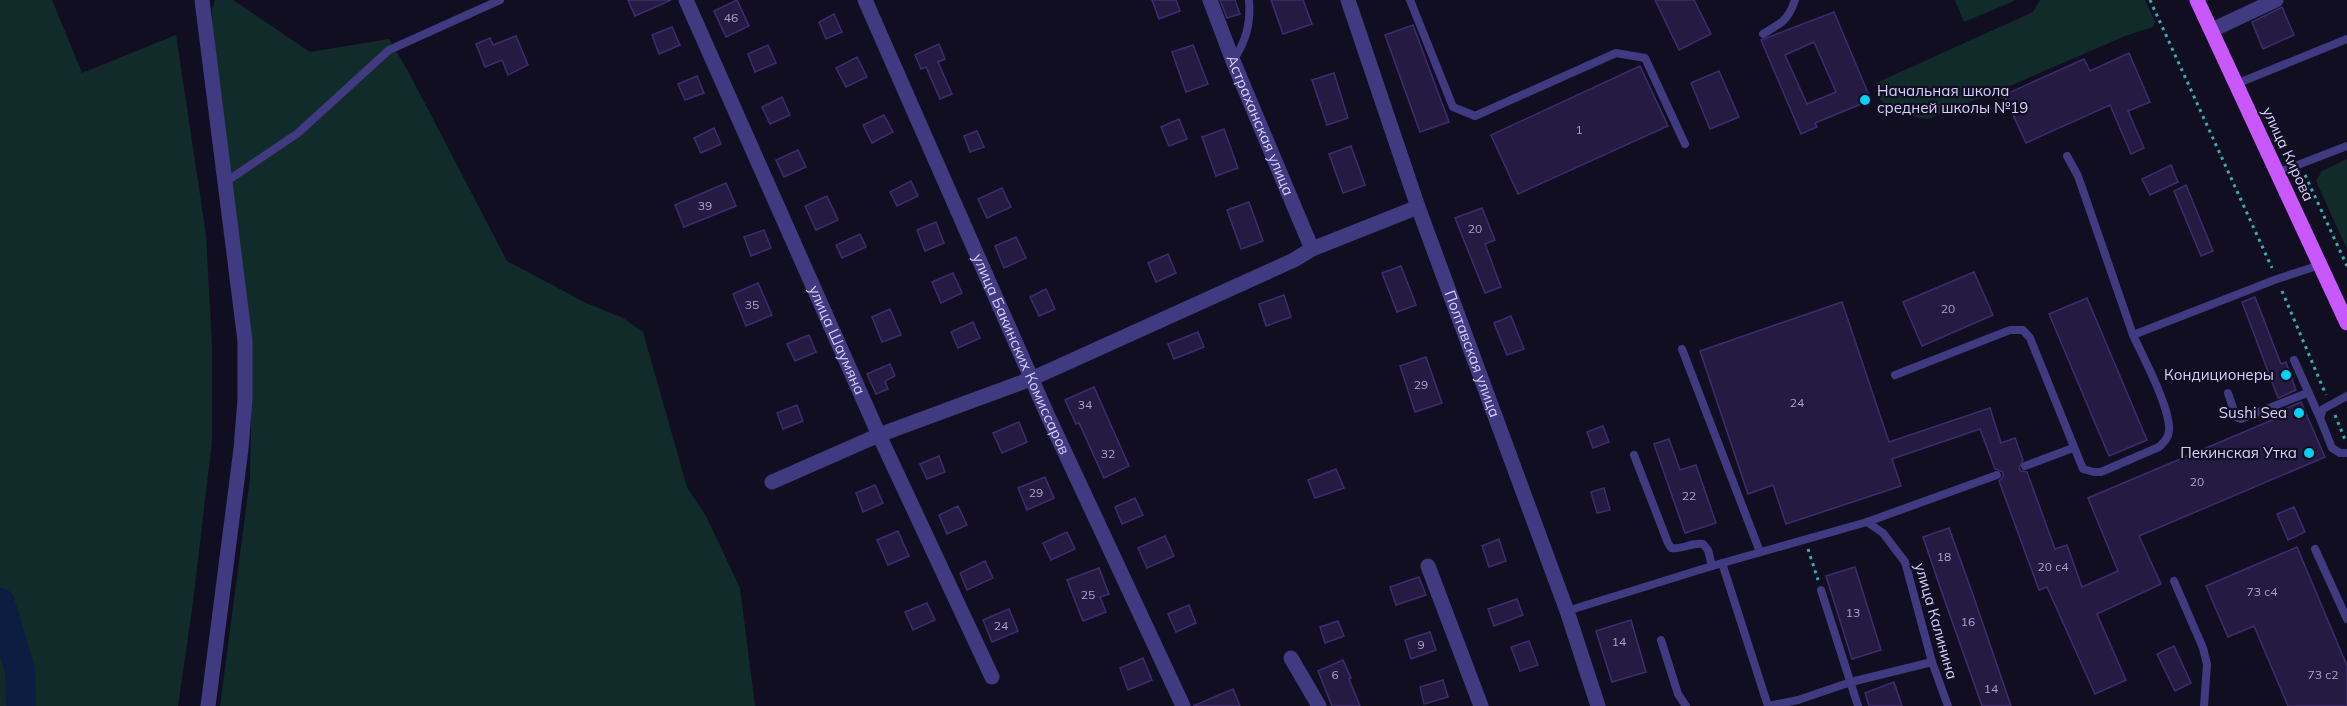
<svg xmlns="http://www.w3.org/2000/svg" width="2347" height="706" viewBox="0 0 2347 706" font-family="Mulish,sans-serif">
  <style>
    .green { fill: #112b2b }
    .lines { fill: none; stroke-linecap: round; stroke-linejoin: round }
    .river { stroke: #0c1d42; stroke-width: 30 }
    .building { fill: #241a42; stroke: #3d2d6e; stroke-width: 1.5; fill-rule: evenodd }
    .path { stroke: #30b1b0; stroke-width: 3; stroke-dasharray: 3 4.5; stroke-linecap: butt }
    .service { stroke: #403a80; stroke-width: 8 }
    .minor { stroke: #403a80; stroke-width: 15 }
    .primary { stroke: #c858fc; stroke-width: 15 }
    .poi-dot { fill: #04d0f5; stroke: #120e22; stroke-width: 2 }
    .labels { text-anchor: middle; stroke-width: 4.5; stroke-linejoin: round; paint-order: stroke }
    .number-label { font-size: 12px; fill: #aaa2cf }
    .poi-label { font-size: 15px; fill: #d7cffe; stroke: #120e22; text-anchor: end }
    .street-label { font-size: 15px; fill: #d7cffe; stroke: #120e22 }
  </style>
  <rect width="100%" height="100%" fill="#120e22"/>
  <!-- green -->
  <g class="green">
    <polygon points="0,0 52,0 82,73 176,35 206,235 212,346 212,441 193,602 178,706 0,706"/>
    <polygon points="215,0 233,0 310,52 389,39 409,73 507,261 586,303 623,318 643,332 687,487 706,516 740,588 755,706 220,706 250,478 252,366 213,51 212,9"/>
    <polygon points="1955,0 2014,0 2014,1 1964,22"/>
    <polygon points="2040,0 2145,0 2155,22 2153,27 2125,36 2005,88 1927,119 1900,113 1880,100 1876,83 2033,12"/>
    <polygon points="2347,159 2347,249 2316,181 2322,171"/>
  </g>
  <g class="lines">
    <!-- river -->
    <polyline class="river" points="0,603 20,670 21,706"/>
  </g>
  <!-- building -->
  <g class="building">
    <polygon points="628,0 671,0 635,16"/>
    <polygon points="737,0 749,26 726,37 714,11"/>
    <polygon points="1152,0 1176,0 1180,11 1159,19"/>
    <polygon points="1220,0 1235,0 1240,14 1227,18"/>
    <polygon points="1271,0 1303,0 1312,24 1283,34"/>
    <polygon points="1655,0 1694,0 1711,34 1679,50"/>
    <polygon points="2282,7 2294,35 2263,49 2252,22"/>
    <path d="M1834 12 1871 100 1815 123 1817 127 1801 134 1761 40ZM1814 42 1836 92 1807 104 1785 55Z"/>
    <polygon points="834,14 842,32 826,39 819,22"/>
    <polygon points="1413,25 1449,122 1420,132 1385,35"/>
    <polygon points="672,27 680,45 659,54 652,35"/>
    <polygon points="516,36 528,65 508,75 502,60 485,67 476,44 490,38 493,45"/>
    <polygon points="939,44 945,59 938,62 952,94 940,99 926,67 921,69 915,55"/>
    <polygon points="768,45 776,63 755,72 748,54"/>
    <polygon points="1193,45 1208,84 1186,92 1172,52"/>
    <polygon points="2129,53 2150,102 2128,111 2144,148 2131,154 2110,105 2026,143 2004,95 2084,59 2090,71"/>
    <polygon points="857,57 867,77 846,87 836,68"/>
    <polygon points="1640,66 1668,126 1518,194 1491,135"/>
    <polygon points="1719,71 1739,117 1710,129 1691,83"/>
    <polygon points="1334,73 1348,118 1327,125 1312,80"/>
    <polygon points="697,76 704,93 685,100 678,84"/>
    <polygon points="782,97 790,115 770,124 762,107"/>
    <polygon points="884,115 893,132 872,143 863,125"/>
    <polygon points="1179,119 1187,139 1169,146 1161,127"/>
    <polygon points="714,128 721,144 701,153 694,138"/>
    <polygon points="1224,129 1238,168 1216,176 1202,137"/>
    <polygon points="977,131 984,147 970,152 964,136"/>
    <polygon points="1351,146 1365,185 1343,193 1329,154"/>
    <polygon points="798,150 806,167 784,177 776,160"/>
    <polygon points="2171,165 2178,182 2150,195 2142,179"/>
    <polygon points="911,181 918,196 897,206 890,192"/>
    <polygon points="726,183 736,206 684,227 675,205"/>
    <polygon points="2186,185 2213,251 2201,256 2174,191"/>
    <polygon points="1002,188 1011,207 987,218 978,199"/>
    <polygon points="827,196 838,220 816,230 805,206"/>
    <polygon points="1249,202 1263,241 1241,249 1227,210"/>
    <polygon points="1482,208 1495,240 1485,244 1501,287 1485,293 1455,218"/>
    <polygon points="936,222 944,243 925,251 917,230"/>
    <polygon points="764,230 771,248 751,256 744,237"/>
    <polygon points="860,234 866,247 842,258 836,245"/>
    <polygon points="1016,237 1026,258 1004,268 995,246"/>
    <polygon points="1168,254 1176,273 1156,282 1148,263"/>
    <polygon points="1401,266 1416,305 1397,312 1382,273"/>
    <polygon points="1974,272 1993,315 1922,346 1903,302"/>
    <polygon points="953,273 962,293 941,303 932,282"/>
    <polygon points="758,283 772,315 746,326 733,294"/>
    <polygon points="1046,289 1055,309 1039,316 1030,297"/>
    <polygon points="1284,295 1291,317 1266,326 1259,304"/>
    <polygon points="2255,297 2281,364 2286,362 2296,390 2278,398 2242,302"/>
    <polygon points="2087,298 2147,440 2109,456 2049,314"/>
    <polygon points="1842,302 1889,442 1990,408 2001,443 2015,438 2023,460 2019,468 2021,471 2027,472 2055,549 2067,545 2082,587 2118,571 2088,498 2284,415 2282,410 2301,402 2325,457 2139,536 2161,584 2097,614 2126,680 2095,694 2047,587 2039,590 1999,481 2003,477 2003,472 1995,469 1980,429 1892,459 1901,486 1786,524 1773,485 1748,494 1700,351"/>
    <polygon points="890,309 901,335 882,342 872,317"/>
    <polygon points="1511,316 1524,349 1507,355 1494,323"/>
    <polygon points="973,322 980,338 958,348 951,332"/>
    <polygon points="1198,332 1204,347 1174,359 1168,344"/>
    <polygon points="809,335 816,352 795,361 787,344"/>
    <polygon points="1426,357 1442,403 1415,412 1400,366"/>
    <polygon points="890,364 895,376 885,381 888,389 876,394 867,374"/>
    <polygon points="1094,387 1129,466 1104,478 1079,423 1076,424 1065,400"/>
    <polygon points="797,405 803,421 783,429 777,413"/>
    <polygon points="1019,422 1027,442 1002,453 993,433"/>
    <polygon points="1603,426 1609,442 1593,448 1587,432"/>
    <polygon points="1669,439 1680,470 1696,465 1716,523 1685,533 1654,444"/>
    <polygon points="939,456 945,472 927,479 920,464"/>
    <polygon points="1336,469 1344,488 1315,498 1308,480"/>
    <polygon points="1045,477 1054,498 1027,510 1018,488"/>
    <polygon points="875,485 883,503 863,512 856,493"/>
    <polygon points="1604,488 1610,510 1597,513 1591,492"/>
    <polygon points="1135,498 1143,515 1122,524 1115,507"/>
    <polygon points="958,506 967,525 947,534 939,515"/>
    <polygon points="2294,507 2305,532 2288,540 2277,514"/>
    <polygon points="1949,528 1972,592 2011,706 1982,706 1940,587 1923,537"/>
    <polygon points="898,531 909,556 888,565 877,540"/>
    <polygon points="1067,532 1075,549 1051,560 1043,543"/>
    <polygon points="1165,536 1174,556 1147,568 1138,548"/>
    <polygon points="1499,539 1506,561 1489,567 1482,546"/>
    <polygon points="2297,547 2347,666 2347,706 2288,706 2254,626 2228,637 2206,586"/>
    <polygon points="985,561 993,578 967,590 960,573"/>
    <polygon points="1855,567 1881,650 1852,659 1826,576"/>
    <polygon points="1099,568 1109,594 1100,597 1106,612 1083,621 1067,580"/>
    <polygon points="1419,577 1426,595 1396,605 1390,587"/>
    <polygon points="1517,599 1523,615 1494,626 1488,609"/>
    <polygon points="927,603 935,620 913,630 905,612"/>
    <polygon points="1189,605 1196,623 1176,632 1168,614"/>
    <polygon points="1009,609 1018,631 992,642 983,620"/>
    <polygon points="1631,620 1646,672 1612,682 1596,631"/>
    <polygon points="1338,621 1344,636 1325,643 1320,627"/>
    <polygon points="1430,632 1436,650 1411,659 1405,640"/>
    <polygon points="1529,641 1538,665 1520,671 1511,647"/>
    <polygon points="2174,646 2191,683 2175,691 2157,654"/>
    <polygon points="1143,658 1152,680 1128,690 1120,668"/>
    <polygon points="1343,660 1351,678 1349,679 1360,706 1332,706 1318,671"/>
    <polygon points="1443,680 1448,697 1424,704 1420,687"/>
    <polygon points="1894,682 1902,706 1869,706 1865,693"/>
    <polygon points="1233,689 1240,706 1193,706"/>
  </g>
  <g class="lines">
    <!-- path -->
    <g class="path">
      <polyline points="2150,0 2272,268"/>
      <polyline points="2305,175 2347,266"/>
      <polyline points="2282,291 2326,395"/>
      <polyline points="2335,415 2346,442"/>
      <polyline points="1808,549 1818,580"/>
    </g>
    <!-- service -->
    <g class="service">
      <polyline points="1410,0 1453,107 1475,116 1616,53 1645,58 1685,144"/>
      <path d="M1763 34C1781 23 1788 21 1795 0"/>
      <path d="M1233 61C1246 41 1251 24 1249 0"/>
      <polyline points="2236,84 2347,39"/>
      <polyline points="2067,156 2078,176 2133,335"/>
      <polyline points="2277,173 2347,146"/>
      <polyline points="224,183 298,133 389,50 500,0"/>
      <polyline points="1682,349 1760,552"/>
      <polyline points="2294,360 2320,418"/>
      <path d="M1895 375 2010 330H2023L2030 338 2083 469 2094 472H2101L2159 447C2164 442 2168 439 2169 431 2171 409 2143 357 2133 335L2277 279 2320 265"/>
      <polyline points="2228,393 2236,417 2241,419 2307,393"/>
      <polyline points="2347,396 2323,409 2320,418 2332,448 2340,453 2347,453"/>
      <path d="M1634 455 1668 543 1671 548C1682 550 1692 542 1703 544L1708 550 1712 566"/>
      <polyline points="2025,466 2073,448"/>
      <polyline points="1867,522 1883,533 1905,562 1932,662 1948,706"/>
      <polyline points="2315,549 2347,619"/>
      <polyline points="1722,563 1768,706"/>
      <polyline points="2174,581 2203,648 2207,664 2204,706"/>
      <polyline points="1821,590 1858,706"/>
      <polyline points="1567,611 1712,566 1867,522 1997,475"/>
      <polyline points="1661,640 1678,694 1686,706"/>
      <polyline points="1768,706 1798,700 1851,682 1932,662"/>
    </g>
    <!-- minor -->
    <g class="minor">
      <polyline points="202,0 245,341 245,399 241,449 208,706"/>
      <path id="s1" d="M686 0 879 435 992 677"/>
      <path id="s2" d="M865 0 1047 414 1183 706"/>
      <path id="s3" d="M1210 0 1233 61 1312 249"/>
      <path id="s4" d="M1348 0 1418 207 1567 611 1598 706"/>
      <polyline points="2212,30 2276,0"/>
      <polyline points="772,482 879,435 1031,379 1294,260 1312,249 1418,207"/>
      <polyline points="1428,566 1481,706"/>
      <polyline points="1291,658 1319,706"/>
    </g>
    <!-- primary -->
    <polyline class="primary" points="2197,0 2347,323"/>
  </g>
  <!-- markers -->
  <g class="poi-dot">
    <circle cx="1865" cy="100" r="6"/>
    <circle cx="2286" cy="375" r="6"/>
    <circle cx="2299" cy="413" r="6"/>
    <circle cx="2309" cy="453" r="6"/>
  </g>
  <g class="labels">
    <!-- number labels -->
    <g class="number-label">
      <text x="731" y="22">46</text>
      <text x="1579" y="134">1</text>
      <text x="705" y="210">39</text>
      <text x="1475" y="233">20</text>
      <text x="752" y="309">35</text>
      <text x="1948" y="313">20</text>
      <text x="1421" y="389">29</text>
      <text x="1797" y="407">24</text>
      <text x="1085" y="409">34</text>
      <text x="1108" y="458">32</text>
      <text x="2197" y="486">20</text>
      <text x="1036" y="497">29</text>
      <text x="1689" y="500">22</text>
      <text x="1944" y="561">18</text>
      <text x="2053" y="571">20 с4</text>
      <text x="2262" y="596">73 с4</text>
      <text x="1088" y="599">25</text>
      <text x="1853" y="617">13</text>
      <text x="1968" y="626">16</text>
      <text x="1001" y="630">24</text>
      <text x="1619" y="646">14</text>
      <text x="1421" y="649">9</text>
      <text x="1335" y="679">6</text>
      <text x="2323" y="679">73 с2</text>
      <text x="1991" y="693">14</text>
    </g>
    <!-- poi labels -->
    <g class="poi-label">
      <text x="1877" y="96" text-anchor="start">Начальная школа<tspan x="1877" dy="17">средней школы №19</tspan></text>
      <text x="2274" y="380">Кондиционеры</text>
      <text x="2287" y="418">Sushi Sea</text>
      <text x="2297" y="458">Пекинская Утка</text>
    </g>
    <!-- street labels -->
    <g class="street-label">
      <text dy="5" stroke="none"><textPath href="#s3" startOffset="135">Астраханская улица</textPath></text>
      <text transform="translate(2288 154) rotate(65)" y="5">улица Кирова</text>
      <text dy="5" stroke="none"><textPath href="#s1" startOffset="372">улица Шаумяна</textPath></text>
      <text dy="5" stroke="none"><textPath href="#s2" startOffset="387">улица Бакинских Комиссаров</textPath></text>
      <text dy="5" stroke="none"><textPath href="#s4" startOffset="375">Полтавская улица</textPath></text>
      <text transform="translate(1936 621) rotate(74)" y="5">улица Калинина</text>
    </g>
  </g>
</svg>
